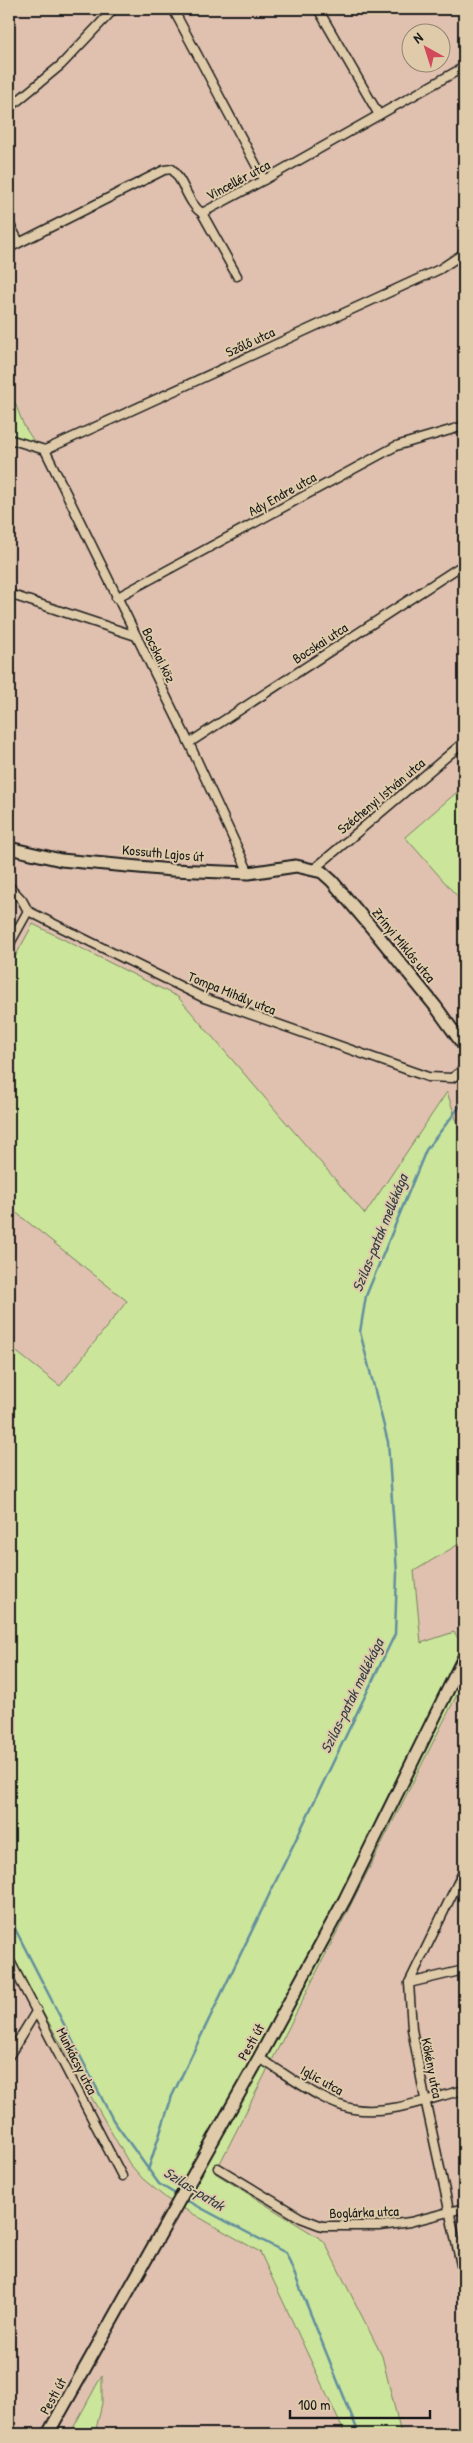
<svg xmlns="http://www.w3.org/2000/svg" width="473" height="2443" viewBox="0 0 473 2443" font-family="'Patrick Hand',sans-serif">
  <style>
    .green { fill: #cbe59b; stroke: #74805c }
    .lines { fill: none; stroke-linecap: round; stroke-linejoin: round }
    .stream { stroke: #638f9d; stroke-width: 2.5 }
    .street-casing { stroke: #1c1c1c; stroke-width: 11 }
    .secondary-casing { stroke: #1c1c1c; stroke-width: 15 }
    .street { stroke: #dfcba9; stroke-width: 8 }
    .secondary { stroke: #dfcba9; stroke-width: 11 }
    .labels { text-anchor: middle; stroke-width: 4; stroke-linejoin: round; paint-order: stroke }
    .street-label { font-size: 14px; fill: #1c1c1c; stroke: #dfcba9 }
    .water-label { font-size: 15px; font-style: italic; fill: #344247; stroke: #dfcba9 }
  </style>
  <rect width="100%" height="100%" fill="#e0c1b0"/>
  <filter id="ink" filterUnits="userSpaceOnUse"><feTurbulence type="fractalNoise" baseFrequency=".02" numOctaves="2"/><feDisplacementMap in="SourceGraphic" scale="10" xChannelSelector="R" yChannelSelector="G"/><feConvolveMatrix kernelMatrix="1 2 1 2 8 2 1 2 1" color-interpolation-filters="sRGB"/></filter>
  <g filter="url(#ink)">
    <!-- green -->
    <g class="green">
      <polygon points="9,388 24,426 39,449 9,438"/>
      <polygon points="464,786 464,904 405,837"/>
      <polygon points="33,924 178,997 365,1214 447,1092 464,1143 464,1541 414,1571 421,1643 454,1632 464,1647 464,1681 215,2173 324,2241 382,2356 401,2434 345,2434 260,2252 167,2199 143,2179 129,2163 9,1953 9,1346 60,1386 127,1301 9,1207 9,968"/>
      <polygon points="102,2375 102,2403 95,2434 70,2434"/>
    </g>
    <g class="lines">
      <!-- stream -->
      <g class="stream">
        <polyline points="9,1917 113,2120 159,2184 177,2195"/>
        <polyline points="148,2170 172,2096 395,1634 397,1573 388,1442 360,1332 366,1296 426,1150 464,1101"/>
        <polyline points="184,2199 286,2253 359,2434"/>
      </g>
      <defs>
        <g id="street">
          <polyline points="173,9 264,180"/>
          <polyline points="318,9 379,115"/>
          <polyline points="462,9 464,12"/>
          <polyline points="9,108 61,65 114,9"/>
          <polyline points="202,213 237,276"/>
          <polyline points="9,223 19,242"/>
          <path d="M9 248 164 170 172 169C184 181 188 204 202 213L264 180 464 67"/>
          <polyline points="9,439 45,450"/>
          <polyline points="45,450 189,743 249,873"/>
          <polyline points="45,450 440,269 464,253"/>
          <polyline points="9,594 136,636"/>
          <polyline points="116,598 396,446 464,426"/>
          <polyline points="189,743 464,564"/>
          <polyline points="314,869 464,742"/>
          <polyline points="9,886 22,900 28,911 204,998 428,1077 452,1078 464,1069"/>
          <polyline points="9,945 28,911"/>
          <polyline points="464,1870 409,1983 412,2029 425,2099 464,2279"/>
          <polyline points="9,1959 122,2176"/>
          <polyline points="409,1983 464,1970"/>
          <polyline points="9,2056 37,2010"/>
          <path d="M259 2058C287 2074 323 2104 354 2109 390 2115 430 2098 464 2090"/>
          <polyline points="218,2168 301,2218 322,2226 380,2226 410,2222 464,2208"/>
        </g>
        <g id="secondary">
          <polyline points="9,848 61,860 172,870 249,873 296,866 322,872 332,881 376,933 436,1007 464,1046"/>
          <polyline points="48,2434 259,2058 345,1899 464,1657"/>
        </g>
      </defs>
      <!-- street casing -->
      <use href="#street" class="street-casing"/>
      <!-- secondary casing -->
      <use href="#secondary" class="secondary-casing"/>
      <!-- street -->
      <use href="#street" class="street"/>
      <!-- secondary -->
      <use href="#secondary" class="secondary"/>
    </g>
  </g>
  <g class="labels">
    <!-- street labels -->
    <g class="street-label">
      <text transform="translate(238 180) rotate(-28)" y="5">Vincellér utca</text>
      <text transform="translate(250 342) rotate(-25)" y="5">Szőlő utca</text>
      <text transform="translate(282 494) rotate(-29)" y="5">Ady Endre utca</text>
      <text transform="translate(320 643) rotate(-33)" y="5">Bocskai utca</text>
      <text transform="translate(159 655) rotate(64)" y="5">Bocskai köz</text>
      <text transform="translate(381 796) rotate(-40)" y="5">Széchenyi István utca</text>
      <text transform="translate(163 853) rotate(5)" y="5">Kossuth Lajos út</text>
      <text transform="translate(404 945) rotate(51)" y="5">Zrínyi Miklós utca</text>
      <text transform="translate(232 993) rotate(22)" y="5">Tompa Mihály utca</text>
      <text transform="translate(251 2042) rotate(-61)" y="5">Pesti út</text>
      <text transform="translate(77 2061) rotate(63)" y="5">Munkácsy utca</text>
      <text transform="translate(432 2068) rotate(79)" y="5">Kökény utca</text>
      <text transform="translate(322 2080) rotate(29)" y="5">Iglic utca</text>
      <text transform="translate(364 2212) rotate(-2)" y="5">Boglárka utca</text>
      <text transform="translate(53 2396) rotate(-61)" y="5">Pesti út</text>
    </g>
    <!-- water labels -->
    <g class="water-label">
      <text transform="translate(380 1233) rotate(-68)" y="5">Szilas-patak mellékága</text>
      <text transform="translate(352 1696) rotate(-64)" y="5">Szilas-patak mellékága</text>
      <text transform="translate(194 2189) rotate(32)" y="5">Szilas-patak</text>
    </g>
  </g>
  <!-- margin -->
  <rect width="473" height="2443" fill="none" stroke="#dfcba9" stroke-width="30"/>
  <rect x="15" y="15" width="443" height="2413" fill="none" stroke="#1c1c1c" stroke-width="2" filter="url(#ink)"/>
  <!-- north arrow -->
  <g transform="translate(426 48) rotate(321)"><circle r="24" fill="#dfcba9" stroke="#918571"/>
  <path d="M0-4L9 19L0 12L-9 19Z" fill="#d1495b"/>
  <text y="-8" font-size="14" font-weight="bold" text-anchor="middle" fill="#1c1c1c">N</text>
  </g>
  <!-- scale -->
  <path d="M290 2410v8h140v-8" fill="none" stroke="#1c1c1c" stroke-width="2.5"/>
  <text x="298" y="2410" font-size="15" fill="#1c1c1c" stroke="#dfcba9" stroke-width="4" paint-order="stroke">100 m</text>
</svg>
